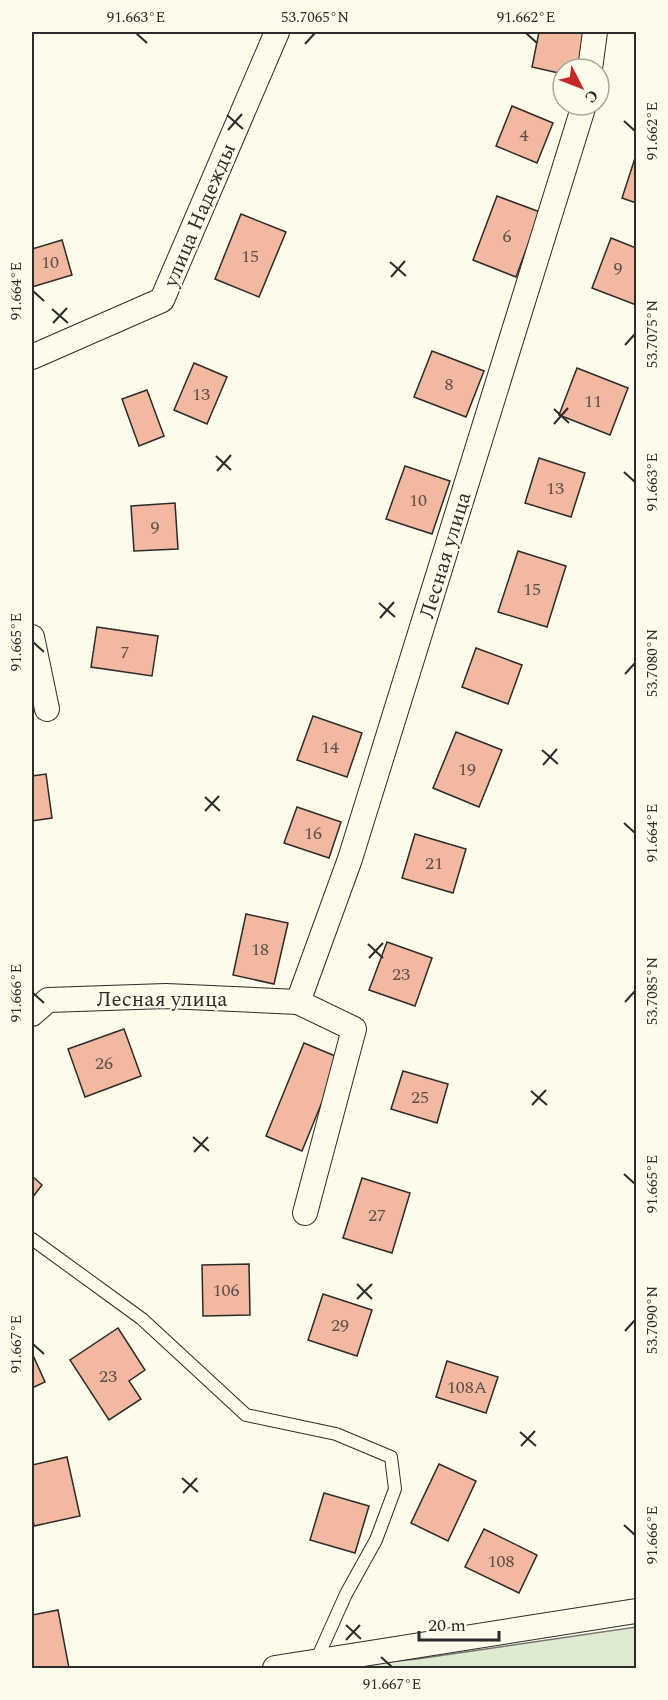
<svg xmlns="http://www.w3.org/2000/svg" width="668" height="1700" viewBox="0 0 668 1700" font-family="Spectral,serif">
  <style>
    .green { fill: #deebd1; stroke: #74746e; stroke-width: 1.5 }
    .building { fill: #f2b8a0; stroke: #2b2b2b; stroke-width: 1.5 }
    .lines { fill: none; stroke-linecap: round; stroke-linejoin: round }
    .service-casing { stroke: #2b2b2b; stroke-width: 14 }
    .minor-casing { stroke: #2b2b2b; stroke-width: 26 }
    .service { stroke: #fdfbea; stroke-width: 12 }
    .minor { stroke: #fdfbea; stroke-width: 24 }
    .ticks { fill: none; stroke: #2b2b2b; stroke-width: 2 }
    .labels { text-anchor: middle; stroke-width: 4.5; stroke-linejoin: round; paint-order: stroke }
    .number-label { font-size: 18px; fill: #5d4e48 }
    .street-label { font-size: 21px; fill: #2b2b2b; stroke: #fdfbea }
    .neatline { fill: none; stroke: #2b2b2b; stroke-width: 2 }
    .ticks-label { font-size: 15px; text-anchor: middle; fill: #2b2b2b }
  </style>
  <rect width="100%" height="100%" fill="#fdfbea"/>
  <!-- green -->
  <polygon class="green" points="636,1627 636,1668 331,1668 417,1659"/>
  <!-- building -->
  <g class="building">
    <polygon points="539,32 587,32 579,69 563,69 563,74 532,67"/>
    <polygon points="512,106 553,123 537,163 496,146"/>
    <polygon points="636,155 636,203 622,198"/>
    <polygon points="497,196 540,212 516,277 473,260"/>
    <polygon points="241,214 286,232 259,297 215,279"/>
    <polygon points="611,238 636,248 636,305 592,288"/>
    <polygon points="62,240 72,275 32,287 32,249"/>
    <polygon points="432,351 484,371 466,417 414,397"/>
    <polygon points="194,363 227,377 207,424 174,410"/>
    <polygon points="577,368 628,388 610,435 559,415"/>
    <polygon points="147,390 164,436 139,446 122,399"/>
    <polygon points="539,458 585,473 571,517 525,503"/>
    <polygon points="405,466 450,481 432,534 386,519"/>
    <polygon points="175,503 178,549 134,551 131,506"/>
    <polygon points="518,551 566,566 547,627 498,612"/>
    <polygon points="97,627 158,636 152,676 91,667"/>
    <polygon points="476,648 522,665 508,704 462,687"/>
    <polygon points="313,716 362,733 347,777 297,760"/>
    <polygon points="456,732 502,750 479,807 433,788"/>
    <polygon points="46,774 52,818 32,821 32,776"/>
    <polygon points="297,807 341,822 329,858 284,843"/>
    <polygon points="415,834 466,849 453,893 402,878"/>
    <polygon points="246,914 288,923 274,984 233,975"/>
    <polygon points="387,942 432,958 415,1006 369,990"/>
    <polygon points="124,1029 141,1076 85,1097 68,1049"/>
    <polygon points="304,1043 340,1058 302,1151 266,1136"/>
    <polygon points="403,1071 448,1084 437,1123 391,1109"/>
    <polygon points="32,1176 42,1185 32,1198"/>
    <polygon points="362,1178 410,1193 392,1253 343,1238"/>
    <polygon points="249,1264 250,1315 203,1316 202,1265"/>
    <polygon points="323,1294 372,1310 357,1356 308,1340"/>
    <polygon points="118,1328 145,1370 129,1381 141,1399 109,1420 70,1360"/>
    <polygon points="32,1353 45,1382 32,1388"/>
    <polygon points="447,1361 498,1377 486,1413 436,1397"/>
    <polygon points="67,1457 80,1516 34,1526 32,1513 32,1465"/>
    <polygon points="439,1464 476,1481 448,1541 411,1523"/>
    <polygon points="324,1493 369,1506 355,1553 310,1540"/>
    <polygon points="484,1529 537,1555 519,1593 465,1567"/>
    <polygon points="58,1610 69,1668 32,1668 32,1615"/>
  </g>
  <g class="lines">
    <defs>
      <polyline id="service" points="32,1239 142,1319 246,1415 336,1434 391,1457 395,1489 376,1540 346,1594 316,1661"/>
      <g id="minor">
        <polyline points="590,69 595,32"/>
        <polyline points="32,357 162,300 277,32"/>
        <polyline points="32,637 47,709"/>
        <polyline points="32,1014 48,1000 166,996 298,1002"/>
        <polyline points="305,1213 354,1029 298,1002 350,859 584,105"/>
        <polyline points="275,1668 636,1611"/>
      </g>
    </defs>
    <!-- service casing -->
    <use href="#service" class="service-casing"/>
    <!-- minor casing -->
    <use href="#minor" class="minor-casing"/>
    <!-- service -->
    <use href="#service" class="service"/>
    <!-- minor -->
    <use href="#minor" class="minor"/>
  </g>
  <!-- ticks -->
  <path class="ticks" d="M136 33 147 43M526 33 537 43M305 44 315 33M227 115 243 129M624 121 635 131M228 130 242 114M390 262 406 276M391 277 405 261M33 291 44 301M52 309 68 323M53 323 67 308M625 345 635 334M554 409 569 423M554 424 568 408M216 456 231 470M217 471 231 455M624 472 635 482M379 603 395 617M380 618 394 602M33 642 44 652M625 674 635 663M542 750 558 764M543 765 557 749M205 797 220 811M205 811 219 796M624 823 635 833M368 944 383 958M369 958 383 943M33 993 44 1003M625 1002 635 991M531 1091 547 1105M532 1105 546 1090M193 1137 209 1151M194 1152 208 1137M624 1174 635 1184M357 1284 372 1299M357 1299 372 1284M625 1331 635 1320M33 1344 44 1354M520 1432 536 1446M521 1446 535 1431M182 1478 198 1492M183 1493 197 1478M624 1525 635 1535M346 1625 361 1639M346 1640 360 1625M381 1657 392 1667"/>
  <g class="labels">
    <!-- number labels -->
    <g class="number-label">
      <text x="524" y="141">4</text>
      <text x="507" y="242">6</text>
      <text x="250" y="262">15</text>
      <text x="50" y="268">10</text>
      <text x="618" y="274">9</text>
      <text x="449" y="390">8</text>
      <text x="201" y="400">13</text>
      <text x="593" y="407">11</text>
      <text x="555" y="494">13</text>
      <text x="418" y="506">10</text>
      <text x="155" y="533">9</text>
      <text x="532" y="595">15</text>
      <text x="125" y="658">7</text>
      <text x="330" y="753">14</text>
      <text x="467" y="775">19</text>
      <text x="313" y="839">16</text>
      <text x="434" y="869">21</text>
      <text x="260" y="955">18</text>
      <text x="401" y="980">23</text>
      <text x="104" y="1069">26</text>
      <text x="420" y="1103">25</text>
      <text x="377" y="1221">27</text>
      <text x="226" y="1296">106</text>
      <text x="340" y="1331">29</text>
      <text x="108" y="1382">23</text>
      <text x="467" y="1393">108А</text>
      <text x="501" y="1567">108</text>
    </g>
    <!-- street labels -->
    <g class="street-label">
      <text transform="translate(199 215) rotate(-67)" y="7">улица Надежды</text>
      <text transform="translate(445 555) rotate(-73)" y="7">Лесная улица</text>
      <text x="162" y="1006">Лесная улица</text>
    </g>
  </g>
  <!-- border -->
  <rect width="668" height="1700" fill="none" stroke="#fdfbea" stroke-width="66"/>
  <!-- north arrow -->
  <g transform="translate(581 87) rotate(132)"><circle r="28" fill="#fdfbea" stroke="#a9a89e" stroke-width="1.5"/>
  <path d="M0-4.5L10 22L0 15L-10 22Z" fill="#c62828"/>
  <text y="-9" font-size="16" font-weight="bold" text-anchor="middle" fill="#2b2b2b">С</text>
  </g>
  <!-- scale -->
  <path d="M419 1631v9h80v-9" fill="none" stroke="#2b2b2b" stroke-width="3"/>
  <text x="428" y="1631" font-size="18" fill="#2b2b2b" stroke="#fdfbea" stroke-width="4.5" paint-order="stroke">20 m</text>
  <rect x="33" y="33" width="602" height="1634" class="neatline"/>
  <g class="ticks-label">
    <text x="136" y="22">91.663°E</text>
    <text x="315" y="22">53.7065°N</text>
    <text x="526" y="22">91.662°E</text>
    <text transform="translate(652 131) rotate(-90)" y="5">91.662°E</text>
    <text transform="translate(16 291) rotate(-90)" y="5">91.664°E</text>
    <text transform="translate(652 334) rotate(-90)" y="5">53.7075°N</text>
    <text transform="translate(652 482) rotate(-90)" y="5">91.663°E</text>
    <text transform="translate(16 642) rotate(-90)" y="5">91.665°E</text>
    <text transform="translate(652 663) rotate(-90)" y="5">53.7080°N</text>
    <text transform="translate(652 833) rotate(-90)" y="5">91.664°E</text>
    <text transform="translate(652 991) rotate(-90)" y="5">53.7085°N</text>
    <text transform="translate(16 993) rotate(-90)" y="5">91.666°E</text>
    <text transform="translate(652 1184) rotate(-90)" y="5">91.665°E</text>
    <text transform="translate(652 1320) rotate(-90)" y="5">53.7090°N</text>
    <text transform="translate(16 1344) rotate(-90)" y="5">91.667°E</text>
    <text transform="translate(652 1535) rotate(-90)" y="5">91.666°E</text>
    <text x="392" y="1689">91.667°E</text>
  </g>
</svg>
